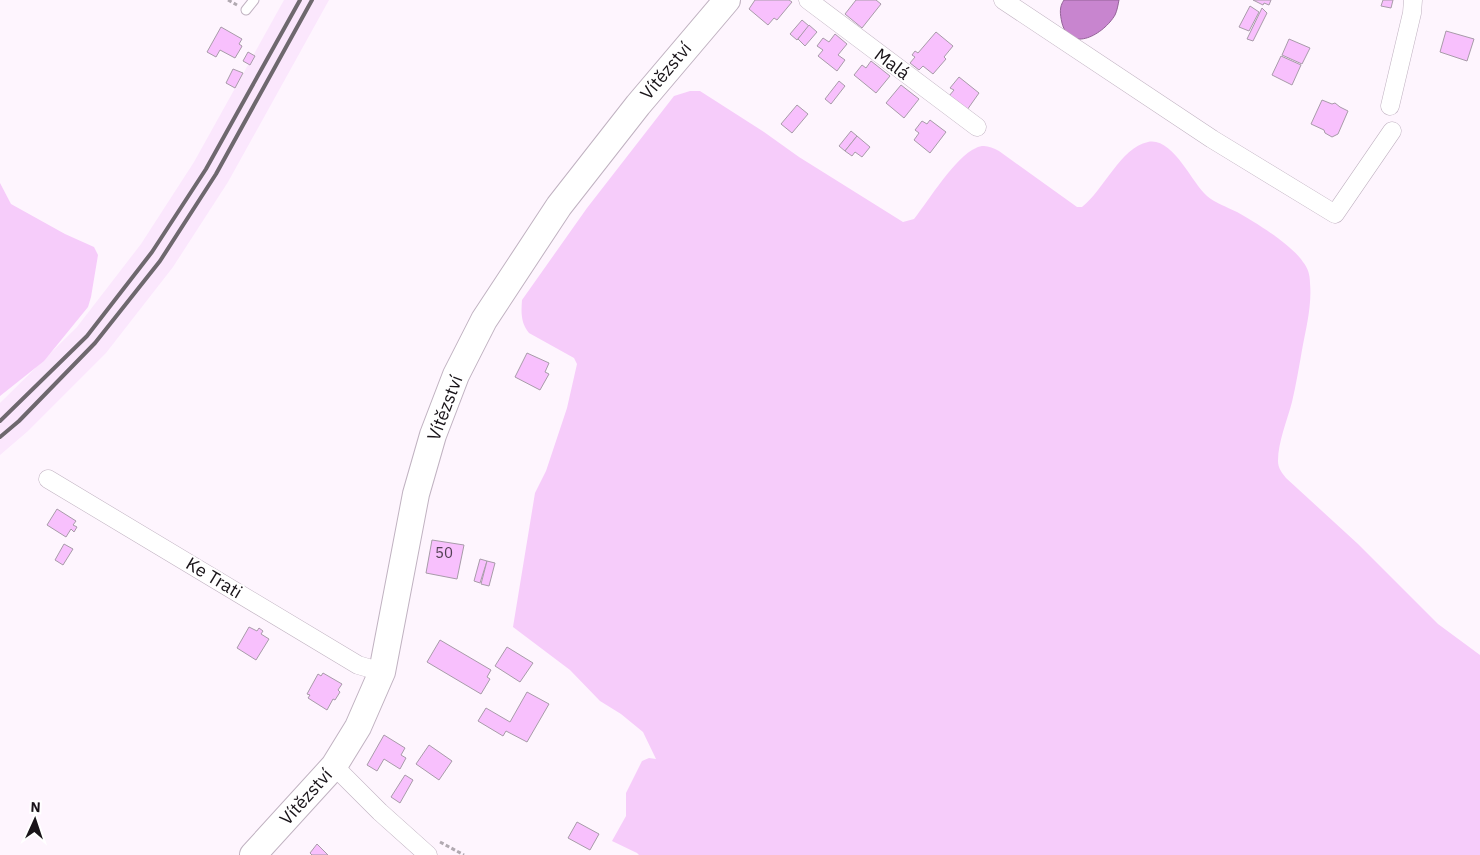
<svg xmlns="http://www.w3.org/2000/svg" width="1480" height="855" viewBox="0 0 1480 855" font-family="'IBM Plex Sans',sans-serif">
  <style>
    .built { fill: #fbe7fd }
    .green { fill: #f6ccfa }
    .water { fill: #c885cf; stroke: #946398 }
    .building { fill: #f8c0fd; stroke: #a89ba9 }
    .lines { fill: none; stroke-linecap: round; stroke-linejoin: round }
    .service-casing { stroke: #c0b2c1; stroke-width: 11 }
    .minor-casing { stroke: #c0b2c1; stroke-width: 19 }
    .secondary-casing { stroke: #c0b2c1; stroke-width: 28 }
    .path { stroke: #b1a9b1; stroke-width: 3; stroke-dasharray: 4 2.5; stroke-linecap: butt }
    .service { stroke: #fff; stroke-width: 9 }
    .minor { stroke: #fff; stroke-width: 18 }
    .secondary { stroke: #fff; stroke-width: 26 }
    .rail { stroke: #6e686e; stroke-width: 4 }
    .labels { text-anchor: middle; stroke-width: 4; stroke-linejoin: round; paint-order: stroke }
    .number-label { font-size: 15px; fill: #513f52 }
    .street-label { font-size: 18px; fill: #191419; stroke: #fff }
  </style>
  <rect width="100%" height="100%" fill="#fef5fe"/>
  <!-- built -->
  <polygon class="built" points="284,0 329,0 228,182 173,267 106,353 28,431 0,455 0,403 77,327 141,244 194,162"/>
  <!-- green -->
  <g class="green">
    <path d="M690 91H700L764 132 799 157 903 222 914 219C929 200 955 157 976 148 984 144 991 147 999 151L1077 207H1082C1104 190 1120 148 1148 142 1173 137 1191 182 1207 196 1215 203 1227 207 1237 212 1255 222 1292 245 1303 262 1308 268 1310 275 1310 283 1312 306 1306 328 1302 350 1299 367 1296 385 1292 402 1287 421 1278 442 1278 461 1278 468 1282 473 1286 478L1358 544 1438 624 1480 655V855H639L637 853 612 841 626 816V793L642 761 649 758 656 759 643 732 621 714 600 701 570 670 513 627 535 493 546 471 567 408 577 364 574 358 529 333C521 323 521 313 522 300L587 208 674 96Z"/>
    <polygon points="0,183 11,204 65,234 94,247 98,255 91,297 88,307 44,361 0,396"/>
  </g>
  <!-- water -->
  <path class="water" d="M1064 0H1119C1118 5 1117 11 1115 15 1104 34 1070 54 1062 23 1060 14 1059 7 1064 0Z"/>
  <!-- building -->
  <g class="building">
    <polygon points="755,0 789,0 792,2 777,20 774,18 768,25 749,9"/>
    <polygon points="856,0 876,0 881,4 862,28 845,14"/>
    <polygon points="1253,0 1271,0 1269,5 1264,3 1263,5"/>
    <polygon points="1383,0 1393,0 1391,8 1381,6"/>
    <polygon points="1250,6 1259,12 1249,31 1239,27"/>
    <polygon points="1262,8 1267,13 1253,41 1247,39"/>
    <polygon points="802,20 809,26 797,40 790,34"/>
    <polygon points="809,25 817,32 805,46 798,39"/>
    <polygon points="221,27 242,39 239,44 242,46 241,48 235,58 220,50 216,57 207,52"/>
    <polygon points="1446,31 1474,39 1467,61 1440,52"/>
    <polygon points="936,32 953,46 944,57 946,59 933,74 923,66 919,70 910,63 915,57 912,55 915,51 918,53"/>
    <polygon points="835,34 847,44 838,55 845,60 837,71 818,56 823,50 817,46 823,38 829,42"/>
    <polygon points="1289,39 1310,48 1302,64 1282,55"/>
    <polygon points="248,52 255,56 250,65 243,61"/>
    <polygon points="1281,56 1301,65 1292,85 1272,75"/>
    <polygon points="871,61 890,76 876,93 854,75 862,65 866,68"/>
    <polygon points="233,69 243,73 235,88 226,83"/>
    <polygon points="959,77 979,93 967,110 949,96 954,90 950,88"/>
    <polygon points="839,81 845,86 831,104 825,99"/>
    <polygon points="901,85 919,99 904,118 886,103"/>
    <polygon points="1322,100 1332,104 1335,103 1340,107 1348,111 1338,134 1332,137 1325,133 1324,130 1311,124"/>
    <polygon points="797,105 808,114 792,133 781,124"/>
    <polygon points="930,120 946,132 930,153 914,140 919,133 915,130 922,121 927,124"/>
    <polygon points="851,131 857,136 845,151 839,146"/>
    <polygon points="857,136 870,147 862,157 855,152 852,156 845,151"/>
    <polygon points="527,353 549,363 545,372 549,374 540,390 515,377"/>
    <polygon points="57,509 76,521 73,525 77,527 74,532 71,529 66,537 47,525"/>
    <polygon points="432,540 464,545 457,579 426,573"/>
    <polygon points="64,544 73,549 63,565 55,560"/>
    <polygon points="480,559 487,561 480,583 474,581"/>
    <polygon points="487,561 495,563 489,586 481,584"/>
    <polygon points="249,627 257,631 259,628 263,631 261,634 269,639 256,660 237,648"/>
    <polygon points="440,640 491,670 487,677 490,679 481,694 427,662"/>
    <polygon points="507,647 533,663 520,682 495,666"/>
    <polygon points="323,673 342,684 338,690 340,692 335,700 333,699 327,710 308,698 310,695 307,694 318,674 321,676"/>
    <polygon points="527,692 549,704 527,742 506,731 503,736 478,721 486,708 510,722"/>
    <polygon points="384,735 405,748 401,755 406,758 400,769 384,759 377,771 367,765"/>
    <polygon points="429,745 452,761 439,780 416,764"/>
    <polygon points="405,775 413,780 400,803 391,797"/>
    <polygon points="577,822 599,834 590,850 568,838"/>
    <polygon points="317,844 328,855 312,855 310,853"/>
  </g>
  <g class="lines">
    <defs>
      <polyline id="service" points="246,10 254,0"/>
      <g id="minor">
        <polyline points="808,0 977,127"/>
        <polyline points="1003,0 1212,139 1335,214 1392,131"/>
        <polyline points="1390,106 1412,13 1413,0"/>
        <polyline points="48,479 358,665 382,672"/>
        <polyline points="334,766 380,812 428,855"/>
      </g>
      <polyline id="secondary" points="253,855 334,766 358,727 382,672 416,494 433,435 456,375 484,320 559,206 638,105 727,0"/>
    </defs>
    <!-- service casing -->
    <use href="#service" class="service-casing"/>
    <!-- minor casing -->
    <use href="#minor" class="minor-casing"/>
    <!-- secondary casing -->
    <use href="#secondary" class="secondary-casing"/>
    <!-- path -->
    <g class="path">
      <polyline points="228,0 237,5"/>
      <polyline points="440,842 464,855"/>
    </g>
    <!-- service -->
    <use href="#service" class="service"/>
    <!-- minor -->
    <use href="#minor" class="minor"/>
    <!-- secondary -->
    <use href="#secondary" class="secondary"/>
    <!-- rail -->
    <g class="rail">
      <polyline points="0,421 87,336 152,252 206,169 300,0"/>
      <polyline points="0,437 19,421 95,343 160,261 216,174 312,0"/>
    </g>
  </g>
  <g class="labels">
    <!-- number labels -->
    <g class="number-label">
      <text x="444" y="558">50</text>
    </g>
    <!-- street labels -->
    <g class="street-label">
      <text transform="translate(892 64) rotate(37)" y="6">Malá</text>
      <text transform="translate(666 71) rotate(-50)" y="6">Vítězství</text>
      <text transform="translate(445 408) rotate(-69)" y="6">Vítězství</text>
      <text transform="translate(214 578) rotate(31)" y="6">Ke Trati</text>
      <text transform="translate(306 797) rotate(-48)" y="6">Vítězství</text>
    </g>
  </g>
  <!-- north arrow -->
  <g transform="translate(35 820) rotate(3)" stroke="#ffffff" stroke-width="4" paint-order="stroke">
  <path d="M0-4L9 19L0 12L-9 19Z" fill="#191419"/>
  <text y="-8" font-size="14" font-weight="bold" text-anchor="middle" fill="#191419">N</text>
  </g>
</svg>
